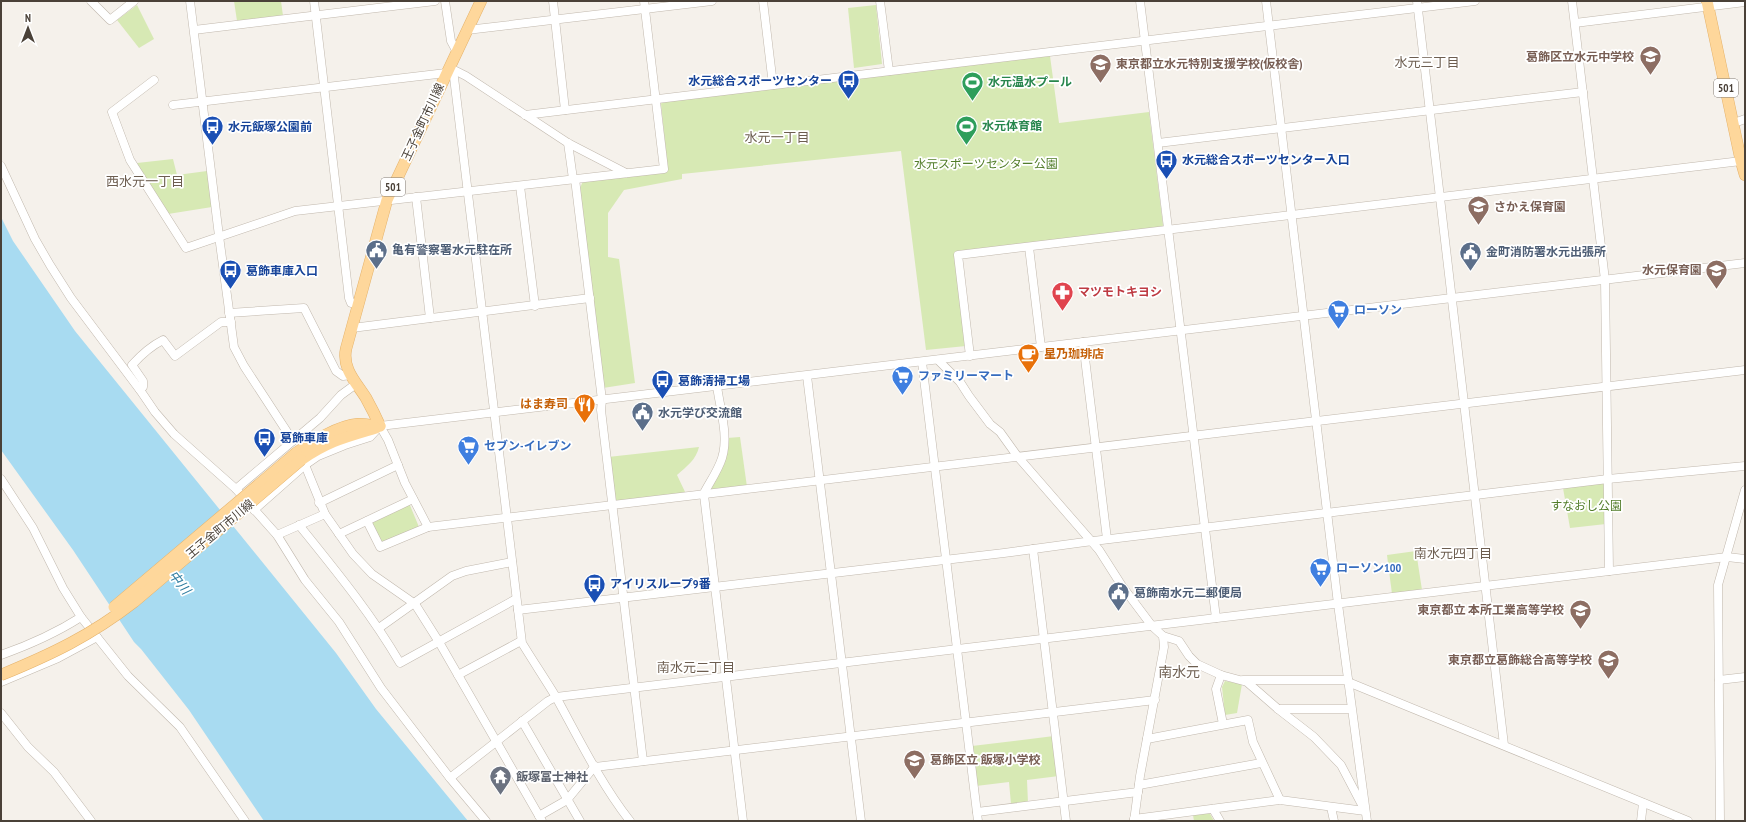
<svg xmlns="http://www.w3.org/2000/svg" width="1746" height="822" viewBox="0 0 1746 822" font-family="'PT Sans Narrow','Noto Sans JP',sans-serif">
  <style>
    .green { fill: #d7e9b4 }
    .water { fill: #a8dbf1 }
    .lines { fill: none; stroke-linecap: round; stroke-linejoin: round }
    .minor-casing { stroke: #c1b8ad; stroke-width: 9 }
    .major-casing { stroke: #e5b26a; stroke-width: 12 }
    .minor { stroke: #fff; stroke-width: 8 }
    .major { stroke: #fed79b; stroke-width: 11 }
    .major-bridge-casing { stroke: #e5b26a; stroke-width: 12; stroke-linecap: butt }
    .major-bridge { stroke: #fed79b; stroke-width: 11 }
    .labels { text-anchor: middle; stroke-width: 3.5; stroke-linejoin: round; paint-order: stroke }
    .shield { fill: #fff; stroke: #807a74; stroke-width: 1 }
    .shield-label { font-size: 11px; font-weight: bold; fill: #4a4138 }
    .education-label { font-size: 12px; font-weight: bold; fill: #785e54; stroke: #fff; text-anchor: end }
    .transit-label { font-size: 12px; font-weight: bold; fill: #164399; stroke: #fff; text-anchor: start }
    .leisure-label { font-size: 12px; font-weight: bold; fill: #27864d; stroke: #fff; text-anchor: start }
    .street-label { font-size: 12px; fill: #4a4138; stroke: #fff }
    .park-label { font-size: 12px; fill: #527d2a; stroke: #fff }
    .service-label { font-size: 12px; font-weight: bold; fill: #4e5e75; stroke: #fff; text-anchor: start }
    .health-label { font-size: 12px; font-weight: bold; fill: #be3a42; stroke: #fff; text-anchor: start }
    .shop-label { font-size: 12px; font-weight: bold; fill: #366cbe; stroke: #fff; text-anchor: start }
    .food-label { font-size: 12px; font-weight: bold; fill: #c56008; stroke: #fff; text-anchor: start }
    .worship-label { font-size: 12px; font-weight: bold; fill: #5b616d; stroke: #fff; text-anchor: start }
    .neighbourhood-label { font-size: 13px; fill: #6d5e50; stroke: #fff }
    .water-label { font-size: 13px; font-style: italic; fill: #2b7a9e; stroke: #fff }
    .quarter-label { font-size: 14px; fill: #6d5e50; stroke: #fff }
  </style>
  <rect width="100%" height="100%" fill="#f5f1eb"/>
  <!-- green -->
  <g class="green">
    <polygon points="234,1 281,1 283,16 237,21"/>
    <polygon points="137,5 154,39 139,48 117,20"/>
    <polygon points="876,5 882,64 854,68 848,8"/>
    <polygon points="1050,56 1059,123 1149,112 1163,225 1162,228 955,253 966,346 926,350 901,151 682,174 682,179 624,190 608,213 608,257 619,259 635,383 603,388 580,188 583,181 668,171 661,104 662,102"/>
    <polygon points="173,159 177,175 207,171 212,207 168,214 137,163"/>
    <polygon points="740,437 747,487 709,491 727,438"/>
    <path d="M699 447C696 460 687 466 677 475L686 494 613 503 608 457Z"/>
    <polygon points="1606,482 1606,524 1570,528 1563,488"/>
    <polygon points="409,503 419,527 382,542 370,522"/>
    <polygon points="1416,551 1422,590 1392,594 1387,555"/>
    <polygon points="1225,681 1242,684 1237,713 1225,715 1222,687"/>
    <polygon points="1054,736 1059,776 1027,780 1028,803 1011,804 1009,782 976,786 972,746"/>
    <polygon points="1209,812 1214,821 1194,821 1193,815"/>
  </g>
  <!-- water -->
  <polygon class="water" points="1,217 13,241 75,331 336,653 376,709 468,821 264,821 189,710 141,649 134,642 73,550 1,450"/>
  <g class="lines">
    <defs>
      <g id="minor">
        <polyline points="91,1 110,20 134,1"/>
        <polyline points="190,1 219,236 234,347 244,366 293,441"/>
        <polyline points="314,1 349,298 351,303 358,305"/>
        <polyline points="445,1 451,41 457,52"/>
        <polyline points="553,1 565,110"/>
        <polyline points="763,1 773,85"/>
        <polyline points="880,1 889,71"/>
        <polyline points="1140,1 1216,618"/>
        <polyline points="1266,1 1338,604 1367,821"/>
        <polyline points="1417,1 1504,745"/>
        <polyline points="1572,1 1605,280 1609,571"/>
        <polyline points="1575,23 1745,2"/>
        <polyline points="194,30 435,1"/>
        <polyline points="467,30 712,1"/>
        <polyline points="450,68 466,76 568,143 626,173"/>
        <path d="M453 69 522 643C533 661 545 679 556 697 579 739 601 784 630 821"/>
        <polyline points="154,80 112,112 130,160 186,248 295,211 664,169 644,1"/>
        <polyline points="173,105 446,73"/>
        <polyline points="525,115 1475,1"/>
        <polyline points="1734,123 1745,119"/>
        <polyline points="568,143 573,179"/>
        <polyline points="1158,143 1583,92"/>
        <polyline points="1,166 35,239 50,265 71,298 140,390 155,412 174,434 236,489 277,535 305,580 339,622 381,688 450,778 486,821"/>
        <polyline points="575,179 602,400 601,410 643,761"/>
        <polyline points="520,186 535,306"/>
        <polyline points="416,197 430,318"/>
        <polyline points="1029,247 1041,347"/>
        <polyline points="229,313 304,308 336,371 343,376 351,375"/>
        <polyline points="352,328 590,298"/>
        <polyline points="1083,342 1107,539"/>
        <polyline points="970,356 958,255 1741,161"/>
        <polyline points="938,360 960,382 969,396 990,424 1000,432 1018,457 1099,550 1122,586 1152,626 1163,636 1164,647 1140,776 1134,821"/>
        <polyline points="922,362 978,821"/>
        <polyline points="807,376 861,821"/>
        <path d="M140 390 143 387V381L132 365C141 355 151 346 163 340L175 356 221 322H231"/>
        <polyline points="380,426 388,440 405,483 428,527 1745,370"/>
        <polyline points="305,465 325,514 353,554 372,574 415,604 439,642 542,821"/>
        <polyline points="1,479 33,528 63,588 81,617 128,676 180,727 245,821"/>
        <polyline points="236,489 320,418 341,395 356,384"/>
        <path d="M703 495C709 483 718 471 722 458 729 436 720 409 717 386"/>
        <polyline points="704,495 743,821"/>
        <polyline points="319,503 398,465"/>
        <polyline points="254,510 305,465 318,456 345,445 370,437 380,426 1745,263"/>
        <polyline points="367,521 380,547 428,527"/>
        <path d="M299 525C336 571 370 612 400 663L516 599"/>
        <polyline points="339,534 413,499"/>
        <polyline points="277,535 325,514"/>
        <polyline points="1033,549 1066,821"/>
        <polyline points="518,610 1004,553 1085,542 1608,479 1745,466"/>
        <polyline points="379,628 452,576 466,571 512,562"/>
        <polyline points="1163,636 1179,641 1189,656 1197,664 1221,675 1247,682 1278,709 1314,737 1341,765 1362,805"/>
        <path d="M1 655C29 645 56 633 81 617"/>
        <polyline points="458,675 521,641"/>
        <polyline points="1221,675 1216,689 1223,724"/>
        <polyline points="1243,680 1348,680"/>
        <polyline points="1719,680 1745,677"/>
        <polyline points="1,682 58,658 97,637"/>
        <polyline points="1348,682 1688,821"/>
        <polyline points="1278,709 1351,709"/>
        <polyline points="1,713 28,747 54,772 91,821"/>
        <polyline points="522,721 580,821"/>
        <polyline points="1147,739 1248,720 1253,742 1280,800"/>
        <polyline points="595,767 1155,700"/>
        <polyline points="450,778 548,701 556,697 1727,557 1745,559"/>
        <polyline points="1139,785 1261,763"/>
        <polyline points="1331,807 1334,821"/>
        <polyline points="1213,809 1220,821"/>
        <polyline points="977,812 1138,792"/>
        <polyline points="539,816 567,800 595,766"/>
        <polyline points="1134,819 1280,800 1365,811"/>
        <polyline points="1641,821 1643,803"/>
        <polyline points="1720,821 1718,585 1745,490"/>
      </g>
      <g id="major">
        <polyline points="1707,1 1741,161 1745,175"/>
        <path d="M380 426C376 417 371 407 366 398 356 382 342 369 346 349L387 200 481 1"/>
        <path d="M296 453C311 442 340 425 358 424 366 424 373 426 380 426"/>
        <path d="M301 460C328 441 346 437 376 428"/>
      </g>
    </defs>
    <!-- minor casing -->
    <use href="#minor" class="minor-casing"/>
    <!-- major casing -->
    <use href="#major" class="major-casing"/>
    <!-- minor -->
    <use href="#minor" class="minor"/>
    <!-- major -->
    <use href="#major" class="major"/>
    <defs>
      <g id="major-bridge">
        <polyline points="114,607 296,453"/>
        <path d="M1 675C52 654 90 636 134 602L301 460"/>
      </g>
    </defs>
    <!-- major-bridge casing -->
    <use href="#major-bridge" class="major-bridge-casing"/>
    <!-- major-bridge -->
    <use href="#major-bridge" class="major-bridge"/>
  </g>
  <!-- icons -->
  <defs>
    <symbol id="school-pin" viewBox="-11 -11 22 30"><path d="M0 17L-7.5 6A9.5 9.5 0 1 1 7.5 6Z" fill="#8d6e63" stroke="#fff"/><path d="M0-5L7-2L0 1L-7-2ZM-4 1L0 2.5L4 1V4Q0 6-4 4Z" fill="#fff"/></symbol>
    <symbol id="bus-pin" viewBox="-11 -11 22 30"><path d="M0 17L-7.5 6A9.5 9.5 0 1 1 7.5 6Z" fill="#1a4fb4" stroke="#fff"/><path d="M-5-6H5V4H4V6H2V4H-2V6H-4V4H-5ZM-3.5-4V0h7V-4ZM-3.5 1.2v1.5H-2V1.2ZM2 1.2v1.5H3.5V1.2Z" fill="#fff"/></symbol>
    <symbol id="stadium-pin" viewBox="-11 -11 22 30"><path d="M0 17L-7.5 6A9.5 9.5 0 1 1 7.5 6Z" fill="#2e9e5b" stroke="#fff"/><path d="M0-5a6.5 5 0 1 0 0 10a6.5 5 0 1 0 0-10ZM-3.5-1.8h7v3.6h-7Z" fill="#fff"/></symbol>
    <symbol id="civic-pin" viewBox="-11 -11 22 30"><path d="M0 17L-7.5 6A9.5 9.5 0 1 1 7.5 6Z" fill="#5c6f8a" stroke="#fff"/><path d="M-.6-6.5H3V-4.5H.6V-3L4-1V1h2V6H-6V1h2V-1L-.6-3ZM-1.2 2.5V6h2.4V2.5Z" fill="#fff"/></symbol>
    <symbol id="pharmacy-pin" viewBox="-11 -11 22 30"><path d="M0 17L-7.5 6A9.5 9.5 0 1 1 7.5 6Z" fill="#e0444e" stroke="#fff"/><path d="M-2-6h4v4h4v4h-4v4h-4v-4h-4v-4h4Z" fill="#fff"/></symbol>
    <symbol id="supermarket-pin" viewBox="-11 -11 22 30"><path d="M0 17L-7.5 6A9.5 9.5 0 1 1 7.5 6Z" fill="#3f7fe0" stroke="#fff"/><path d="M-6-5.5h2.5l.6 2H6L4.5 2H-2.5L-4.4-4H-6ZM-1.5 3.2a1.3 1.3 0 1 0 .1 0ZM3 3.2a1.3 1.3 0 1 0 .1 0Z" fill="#fff"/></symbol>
    <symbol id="cafe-pin" viewBox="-11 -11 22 30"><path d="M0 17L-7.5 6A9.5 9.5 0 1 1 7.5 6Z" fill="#e8710a" stroke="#fff"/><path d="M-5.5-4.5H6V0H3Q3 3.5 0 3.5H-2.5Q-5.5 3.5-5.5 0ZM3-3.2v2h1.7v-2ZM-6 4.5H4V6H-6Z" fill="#fff"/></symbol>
    <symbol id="restaurant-pin" viewBox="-11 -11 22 30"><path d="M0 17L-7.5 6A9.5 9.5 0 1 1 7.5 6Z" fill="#e8710a" stroke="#fff"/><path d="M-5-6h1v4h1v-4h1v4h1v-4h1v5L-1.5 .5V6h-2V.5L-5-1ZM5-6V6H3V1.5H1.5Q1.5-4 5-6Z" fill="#fff"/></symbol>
    <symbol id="temple-pin" viewBox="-11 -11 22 30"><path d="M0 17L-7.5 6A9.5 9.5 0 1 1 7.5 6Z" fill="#6b7280" stroke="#fff"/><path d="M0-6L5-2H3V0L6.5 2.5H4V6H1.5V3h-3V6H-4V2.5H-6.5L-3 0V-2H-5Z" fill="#fff"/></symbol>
  </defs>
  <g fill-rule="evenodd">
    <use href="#school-pin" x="1638" y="44" width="25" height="34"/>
    <use href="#school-pin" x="1088" y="52" width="25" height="34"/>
    <use href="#bus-pin" x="836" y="68" width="25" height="34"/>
    <use href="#stadium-pin" x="960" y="70" width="25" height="34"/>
    <use href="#stadium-pin" x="954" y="114" width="25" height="34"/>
    <use href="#bus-pin" x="200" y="114" width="25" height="34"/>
    <use href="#bus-pin" x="1154" y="148" width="25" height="34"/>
    <use href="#school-pin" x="1466" y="194" width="25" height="34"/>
    <use href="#civic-pin" x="364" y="238" width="25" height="34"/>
    <use href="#civic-pin" x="1458" y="240" width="25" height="34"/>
    <use href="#school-pin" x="1704" y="258" width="25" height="34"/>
    <use href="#bus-pin" x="218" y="258" width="25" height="34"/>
    <use href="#pharmacy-pin" x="1050" y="280" width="25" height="34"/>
    <use href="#supermarket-pin" x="1326" y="298" width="25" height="34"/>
    <use href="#cafe-pin" x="1016" y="342" width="25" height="34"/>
    <use href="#supermarket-pin" x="890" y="364" width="25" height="34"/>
    <use href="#bus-pin" x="650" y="368" width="25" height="34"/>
    <use href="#restaurant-pin" x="572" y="392" width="25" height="34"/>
    <use href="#civic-pin" x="630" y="400" width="25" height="34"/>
    <use href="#bus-pin" x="252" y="426" width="25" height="34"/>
    <use href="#supermarket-pin" x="456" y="434" width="25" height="34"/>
    <use href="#supermarket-pin" x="1308" y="556" width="25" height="34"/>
    <use href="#bus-pin" x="582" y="572" width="25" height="34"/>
    <use href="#civic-pin" x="1106" y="580" width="25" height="34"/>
    <use href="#school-pin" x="1568" y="598" width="25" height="34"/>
    <use href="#school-pin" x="1596" y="648" width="25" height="34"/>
    <use href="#school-pin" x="902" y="748" width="25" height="34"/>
    <use href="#temple-pin" x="488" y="764" width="25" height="34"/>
  </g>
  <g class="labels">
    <!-- shield labels -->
    <g class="shield">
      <rect x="1714" y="79" width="24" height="18" rx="3"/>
      <rect x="381" y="178" width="24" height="18" rx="3"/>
    </g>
    <g class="shield-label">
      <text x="1726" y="92">501</text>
      <text x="393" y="191">501</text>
    </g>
    <!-- education labels -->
    <g class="education-label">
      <text x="1634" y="61">葛飾区立水元中学校</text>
      <text x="1116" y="68" text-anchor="start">東京都立水元特別支援学校(仮校舎)</text>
      <text x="1494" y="211" text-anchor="start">さかえ保育園</text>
      <text x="1702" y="274">水元保育園</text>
      <text x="1564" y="614">東京都立 本所工業高等学校</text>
      <text x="1592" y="664">東京都立葛飾総合高等学校</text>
      <text x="930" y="764" text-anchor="start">葛飾区立 飯塚小学校</text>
    </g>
    <!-- transit labels -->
    <g class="transit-label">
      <text x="832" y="85" text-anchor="end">水元総合スポーツセンター</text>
      <text x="228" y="131">水元飯塚公園前</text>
      <text x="1182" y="164">水元総合スポーツセンター入口</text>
      <text x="246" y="275">葛飾車庫入口</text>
      <text x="678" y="385">葛飾清掃工場</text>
      <text x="280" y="442">葛飾車庫</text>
      <text x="610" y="588">アイリスループ9番</text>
    </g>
    <!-- leisure labels -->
    <g class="leisure-label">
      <text x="988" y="86">水元温水プール</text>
      <text x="982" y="130">水元体育館</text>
    </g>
    <!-- street labels -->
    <g class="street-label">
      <text transform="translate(423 122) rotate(-65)" y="4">王子金町市川線</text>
      <text transform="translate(220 529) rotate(-40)" y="4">王子金町市川線</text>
    </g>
    <!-- park labels -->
    <g class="park-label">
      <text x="986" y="168">水元スポーツセンター公園</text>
      <text x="1586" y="510">すなおし公園</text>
    </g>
    <!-- service labels -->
    <g class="service-label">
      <text x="392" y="254">亀有警察署水元駐在所</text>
      <text x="1486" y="256">金町消防署水元出張所</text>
      <text x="658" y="417">水元学び交流館</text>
      <text x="1134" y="597">葛飾南水元二郵便局</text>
    </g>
    <!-- health labels -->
    <g class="health-label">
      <text x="1078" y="296">マツモトキヨシ</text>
    </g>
    <!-- shop labels -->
    <g class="shop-label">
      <text x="1354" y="314">ローソン</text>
      <text x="918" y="380">ファミリーマート</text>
      <text x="484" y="450">セブン-イレブン</text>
      <text x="1336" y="572">ローソン100</text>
    </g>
    <!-- food labels -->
    <g class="food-label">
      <text x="1044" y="358">星乃珈琲店</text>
      <text x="568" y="408" text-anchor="end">はま寿司</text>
    </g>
    <!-- worship labels -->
    <g class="worship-label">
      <text x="516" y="781">飯塚冨士神社</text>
    </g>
    <!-- neighbourhood labels -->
    <g class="neighbourhood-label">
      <text x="1427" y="67">水元三丁目</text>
      <text x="777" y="142">水元一丁目</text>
      <text x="145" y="186">西水元一丁目</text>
      <text x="1453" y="558">南水元四丁目</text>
      <text x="696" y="672">南水元二丁目</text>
    </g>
    <!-- water labels -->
    <g class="water-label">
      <text transform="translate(180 582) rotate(51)" y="5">中川</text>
    </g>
    <!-- quarter labels -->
    <g class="quarter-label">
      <text x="1179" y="677">南水元</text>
    </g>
  </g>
  <!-- border -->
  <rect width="1746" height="822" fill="none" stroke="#4a4138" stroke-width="4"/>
  <!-- north arrow -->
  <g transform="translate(28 28)" stroke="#ffffff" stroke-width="3" paint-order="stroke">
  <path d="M0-3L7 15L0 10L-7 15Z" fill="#4a4138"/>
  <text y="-6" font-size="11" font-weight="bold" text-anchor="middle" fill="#4a4138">N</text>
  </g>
</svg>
